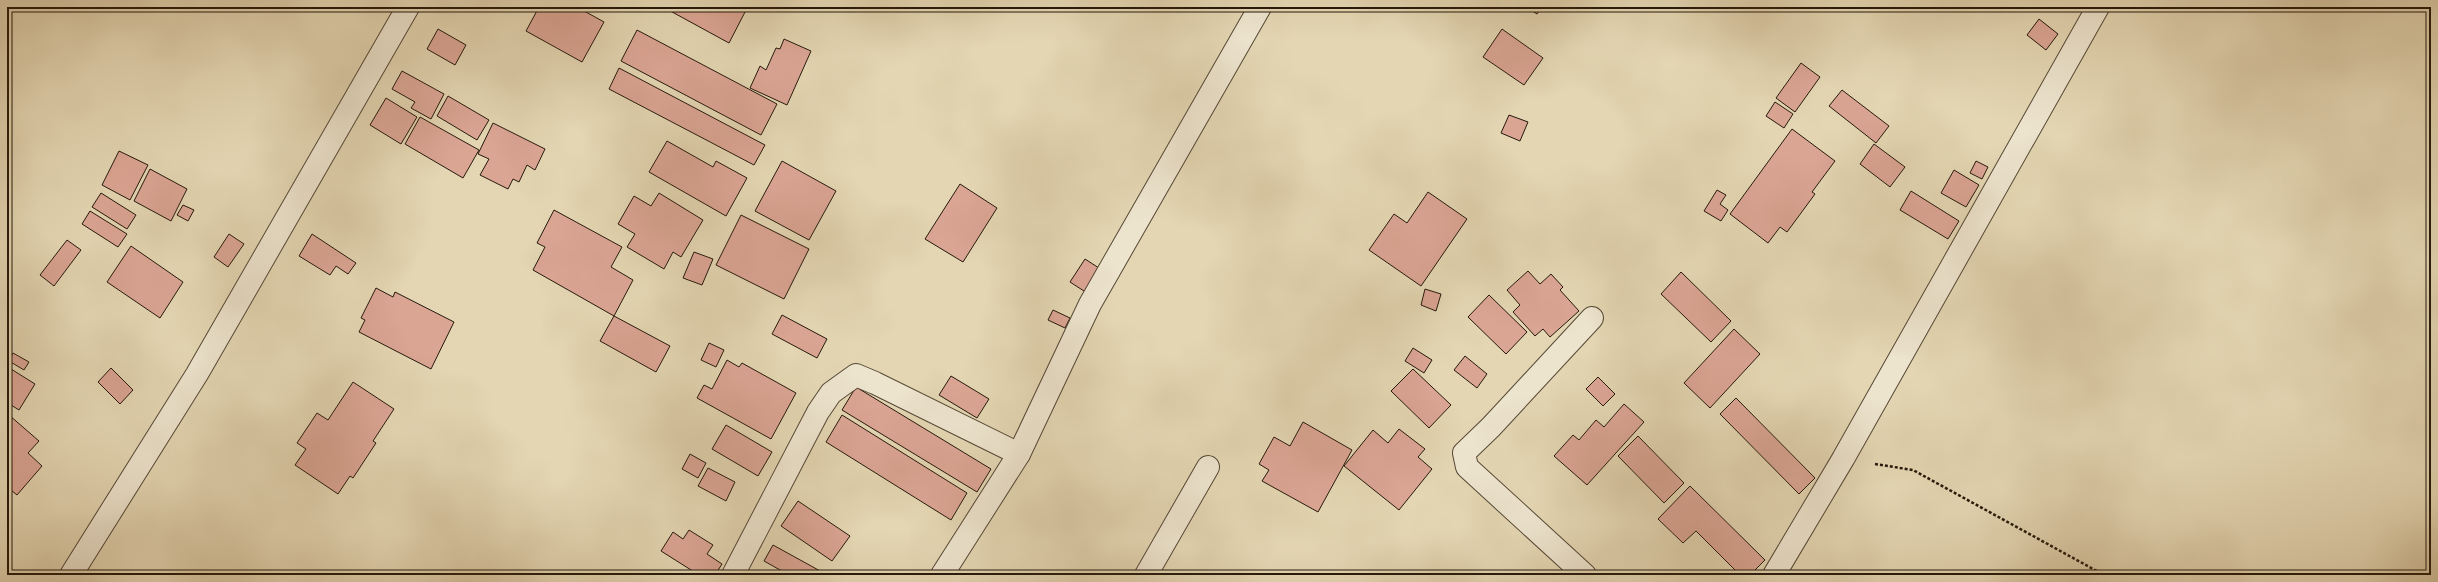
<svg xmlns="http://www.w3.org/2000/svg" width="2438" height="582" viewBox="0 0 2438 582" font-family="'IM FELL Great Primer',serif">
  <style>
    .building { fill: #dba594; stroke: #25190b }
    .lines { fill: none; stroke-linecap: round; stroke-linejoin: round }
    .street-casing { stroke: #554835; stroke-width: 24 }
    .path { stroke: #25190b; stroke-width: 2.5; stroke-dasharray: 3 2; stroke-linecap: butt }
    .street { stroke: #ede4ce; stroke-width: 22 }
  </style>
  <rect width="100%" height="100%" fill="#e4d6b3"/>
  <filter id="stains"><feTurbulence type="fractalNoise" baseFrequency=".005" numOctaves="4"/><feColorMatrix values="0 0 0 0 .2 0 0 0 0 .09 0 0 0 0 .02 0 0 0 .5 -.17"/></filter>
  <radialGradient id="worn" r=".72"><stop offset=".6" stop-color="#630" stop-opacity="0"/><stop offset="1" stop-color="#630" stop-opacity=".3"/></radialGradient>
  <!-- building -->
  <g class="building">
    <polygon points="539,7 577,7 604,22 582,62 526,31"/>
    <polygon points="603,7 611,7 609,11"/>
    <polygon points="663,7 737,7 745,12 729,43"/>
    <polygon points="1526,7 1542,7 1537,14"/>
    <polygon points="2039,19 2058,34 2046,50 2027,35"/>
    <polygon points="438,29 466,45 455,65 427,49"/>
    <polygon points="1502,29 1543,58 1524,85 1483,57"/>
    <polygon points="637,30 777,104 761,135 621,61"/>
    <polygon points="784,39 811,51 787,105 750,88 760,66 766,70 776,48 780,49"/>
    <polygon points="1801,63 1820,77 1795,112 1776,98"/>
    <polygon points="619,68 765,145 754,165 609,89"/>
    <polygon points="402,71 444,94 431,119 411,108 415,102 392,89"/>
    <polygon points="1842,90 1889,126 1876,143 1829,106"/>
    <polygon points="448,96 489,120 477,140 437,116"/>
    <polygon points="386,98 417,117 401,144 370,125"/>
    <polygon points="1775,102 1793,114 1784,128 1766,116"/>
    <polygon points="1509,115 1528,122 1520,141 1501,133"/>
    <polygon points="420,117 479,150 463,178 405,144"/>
    <polygon points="493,123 545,149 535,170 527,165 519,182 513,179 508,189 480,175 489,159 478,154"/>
    <polygon points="1792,129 1835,161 1812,192 1815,194 1787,232 1780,227 1768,243 1730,214"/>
    <polygon points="667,141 713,167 716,161 747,178 726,216 649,172"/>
    <polygon points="1874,144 1905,167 1890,187 1860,164"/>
    <polygon points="119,151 148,165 130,200 102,185"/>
    <polygon points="782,161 836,191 809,240 755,211"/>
    <polygon points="1976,161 1988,167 1982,179 1970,173"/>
    <polygon points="150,169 187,189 171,221 134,201"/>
    <polygon points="1954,170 1979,185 1966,207 1941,193"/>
    <polygon points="960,184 997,208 963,262 925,239"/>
    <polygon points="1717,190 1726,195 1720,204 1728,210 1721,221 1704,211"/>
    <polygon points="1911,191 1959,221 1948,239 1900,210"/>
    <polygon points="1428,192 1467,219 1421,286 1369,250 1394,214 1407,223"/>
    <polygon points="101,193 136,215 127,229 92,207"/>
    <polygon points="659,193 703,220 681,257 673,252 664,269 627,247 635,234 618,224 634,196 651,206"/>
    <polygon points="183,205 194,210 188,221 177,215"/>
    <polygon points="554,210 622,247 611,267 633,280 614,316 533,270 545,247 537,243"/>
    <polygon points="90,211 127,234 118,247 82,224"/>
    <polygon points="741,215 809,249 784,299 716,265"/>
    <polygon points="229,234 244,244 228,267 214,257"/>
    <polygon points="312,234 356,263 348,274 336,266 330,275 299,256"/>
    <polygon points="67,240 81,250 54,286 40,275"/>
    <polygon points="131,246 183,282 160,318 107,282"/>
    <polygon points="694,252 713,259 702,285 683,278"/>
    <polygon points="1085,259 1102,270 1087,293 1070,282"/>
    <polygon points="1528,271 1540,284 1551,274 1563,287 1560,290 1579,311 1550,337 1543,329 1535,336 1513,312 1520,305 1507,290"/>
    <polygon points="1681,272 1731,321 1711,342 1661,294"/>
    <polygon points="376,288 393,297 395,292 454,322 431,369 359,332 365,320 361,318"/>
    <polygon points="1425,289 1441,294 1436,311 1421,305"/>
    <polygon points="1489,295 1527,332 1506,354 1468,317"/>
    <polygon points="1053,310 1070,318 1065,328 1048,320"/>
    <polygon points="782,315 827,339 817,358 772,334"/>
    <polygon points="614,316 670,346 656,372 600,341"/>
    <polygon points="1734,329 1760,354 1710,408 1684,383"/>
    <polygon points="709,343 724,350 716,367 701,360"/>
    <polygon points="1413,348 1432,360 1424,373 1405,361"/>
    <polygon points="13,353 29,362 24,370 9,361"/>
    <polygon points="1465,356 1487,374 1477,388 1454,370"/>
    <polygon points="727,360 739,367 742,363 796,393 771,439 697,398 704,385 712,389"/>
    <polygon points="111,368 133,390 120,404 98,382"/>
    <polygon points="11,369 35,384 19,410 11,405 7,411 7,375"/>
    <polygon points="1413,369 1451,405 1429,428 1391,391"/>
    <polygon points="951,376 989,399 977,418 939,395"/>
    <polygon points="1598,377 1615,394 1603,406 1586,389"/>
    <polygon points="353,382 394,409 373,441 376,443 353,478 350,476 338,494 295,465 306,449 297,443 317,413 328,420"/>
    <polygon points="856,387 991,469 977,492 842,410"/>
    <polygon points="1736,398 1815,478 1799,494 1720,414"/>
    <polygon points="1624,404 1644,422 1587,485 1554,456 1573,435 1579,440 1596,420 1604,427"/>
    <polygon points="9,415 39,441 28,453 42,466 17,495 7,487 7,417"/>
    <polygon points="842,415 967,493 951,520 826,442"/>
    <polygon points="1303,422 1352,450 1318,512 1262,481 1269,470 1259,464 1274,437 1290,446"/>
    <polygon points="726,425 772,452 758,476 712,449"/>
    <polygon points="1399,429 1425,449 1418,457 1432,469 1399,510 1344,466 1373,430 1388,443"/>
    <polygon points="1638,436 1684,483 1664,503 1618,456"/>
    <polygon points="690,454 706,463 698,478 682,469"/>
    <polygon points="708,468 735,482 726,501 698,486"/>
    <polygon points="1690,486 1765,560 1750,575 1740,575 1696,531 1683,543 1658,519"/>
    <polygon points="798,501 850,536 832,561 781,526"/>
    <polygon points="689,530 713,545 707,554 722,564 715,575 699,575 661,551 673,532 683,539"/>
    <polygon points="773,545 822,572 820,575 789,575 764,561"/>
  </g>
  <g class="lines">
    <defs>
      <g id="street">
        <polyline points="71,575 197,374 408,7"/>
        <polyline points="733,575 818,412 831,393 856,375 875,383 1019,454"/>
        <polyline points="942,575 1019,454 1090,304 1260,7"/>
        <polyline points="1146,575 1208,467"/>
        <polyline points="1585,575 1467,467 1464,453 1491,427 1592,318"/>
        <polyline points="1774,575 1843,459 2098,7"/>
      </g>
    </defs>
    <!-- street casing -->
    <use href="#street" class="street-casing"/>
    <!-- path -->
    <polyline class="path" points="1875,464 1913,470 2104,575"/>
    <!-- street -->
    <use href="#street" class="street"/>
  </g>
  <!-- margin -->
  <rect width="2438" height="582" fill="none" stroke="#e4d6b3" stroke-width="24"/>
  <rect x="8" y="8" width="2422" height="566" fill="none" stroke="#25190b" stroke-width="2"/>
  <rect x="12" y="12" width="2414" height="558" fill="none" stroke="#25190b"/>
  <rect width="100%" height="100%" filter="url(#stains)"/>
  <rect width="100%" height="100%" fill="url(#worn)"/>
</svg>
